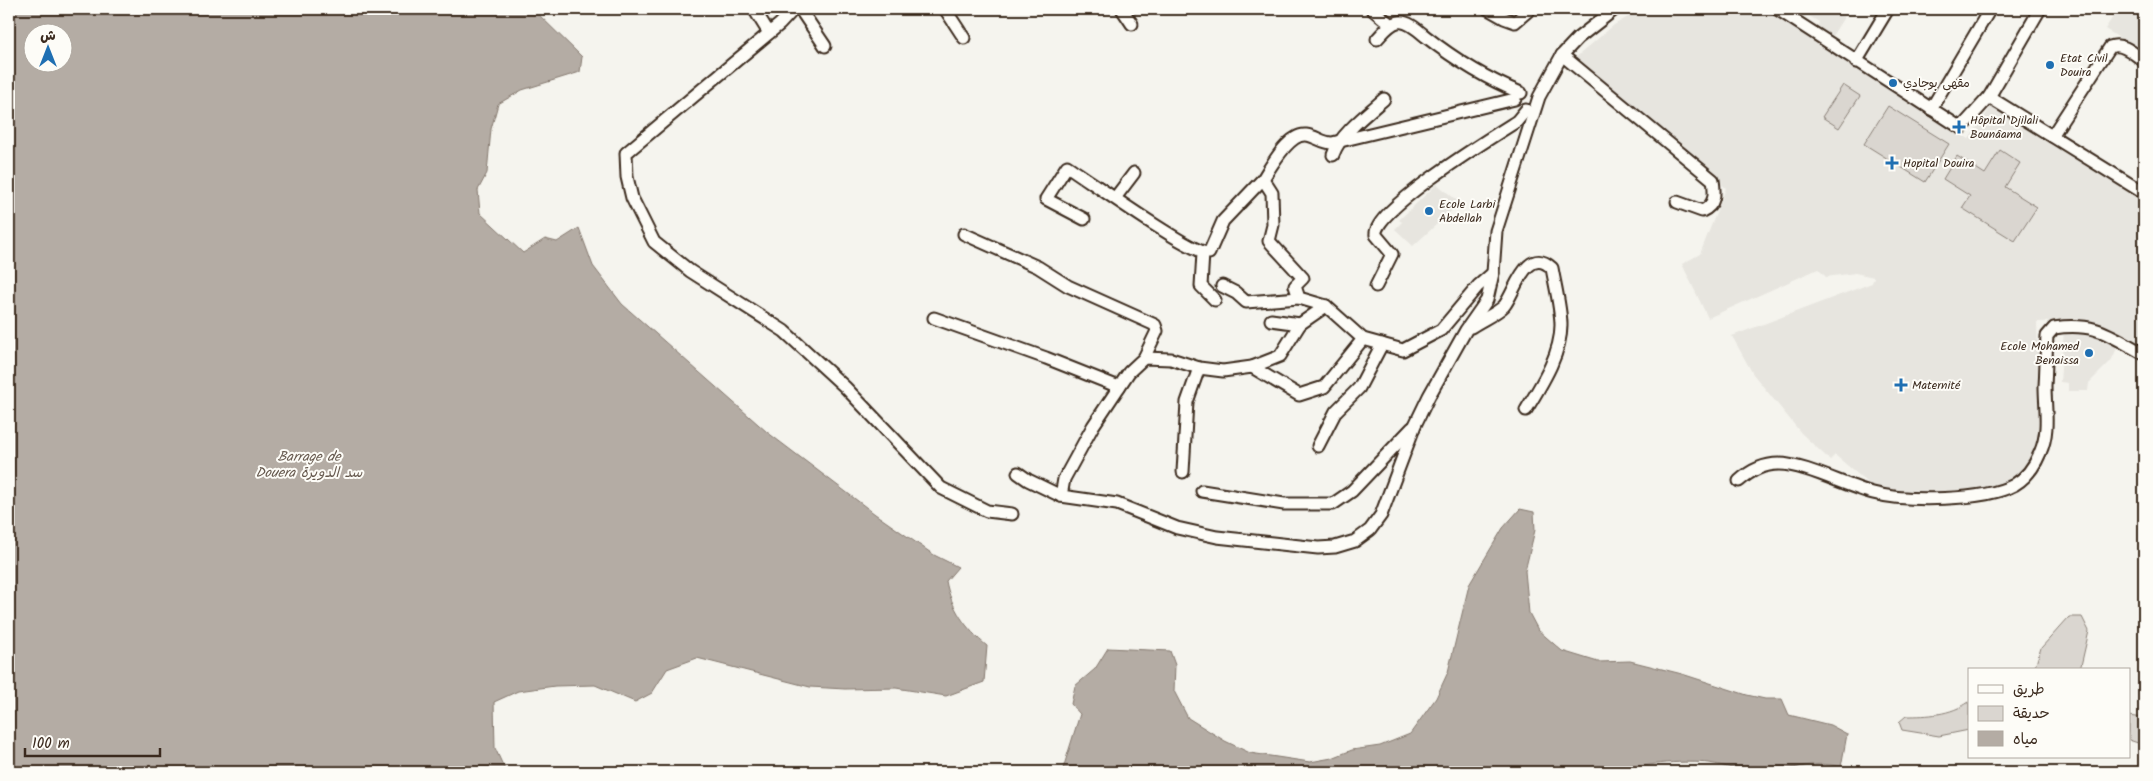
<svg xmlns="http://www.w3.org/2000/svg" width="2153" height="781" viewBox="0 0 2153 781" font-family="Kalam,'Playpen Sans Arabic',sans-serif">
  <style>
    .built { fill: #e7e5df }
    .green { fill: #dad6d0; stroke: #8a8077 }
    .water { fill: #b4aca4; stroke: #84786e; fill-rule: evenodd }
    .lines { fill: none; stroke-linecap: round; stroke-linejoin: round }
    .minor-casing { stroke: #3b2a1e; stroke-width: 15 }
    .minor { stroke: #fdfcf7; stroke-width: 11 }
    .poi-dot { fill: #1f6fb2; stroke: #fdfcf7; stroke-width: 2 }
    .labels { text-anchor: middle; stroke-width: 4; stroke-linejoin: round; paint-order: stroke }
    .poi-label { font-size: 12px; fill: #3b2a1e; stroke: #fdfcf7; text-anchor: start }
    .water-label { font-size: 14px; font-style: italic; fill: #65584d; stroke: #fdfcf7 }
  </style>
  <rect width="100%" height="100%" fill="#f5f4ee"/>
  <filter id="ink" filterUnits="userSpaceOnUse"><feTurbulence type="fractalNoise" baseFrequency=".02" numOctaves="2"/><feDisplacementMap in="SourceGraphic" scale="10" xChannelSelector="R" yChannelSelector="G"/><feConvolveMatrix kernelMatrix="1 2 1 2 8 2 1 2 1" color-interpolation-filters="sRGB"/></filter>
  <g filter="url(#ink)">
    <!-- built -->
    <g class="built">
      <polygon points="1642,9 1763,9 1969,139 1993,104 2144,199 2144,347 2101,325 2074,321 2037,322 2041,440 2029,466 2017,477 2001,486 1963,494 1880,493 1835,455 1830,460 1801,433 1753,374 1732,336 1872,283 1874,277 1855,273 1826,277 1818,269 1708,318 1682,264 1700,254 1726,188 1574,59 1614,25"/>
      <polygon points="1805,9 1830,9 1844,17 1829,41 1816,34 1820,28 1818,25 1819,22 1806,14 1808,11"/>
      <polygon points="2118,9 2144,9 2144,53 2105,29"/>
      <polygon points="1437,184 1460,203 1413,246 1395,229 1402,222 1399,220"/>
      <polygon points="2064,330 2102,333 2102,341 2119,344 2111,361 2089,383 2088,391 2068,391 2068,383 2060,382"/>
    </g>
    <!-- green -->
    <g class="green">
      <polygon points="1843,85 1860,96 1839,128 1822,117"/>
      <polygon points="1888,106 1949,144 1925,182 1864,144"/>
      <polygon points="2000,150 2020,163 2005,187 2037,207 2015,241 1962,208 1970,196 1943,179 1957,156 1985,174"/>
      <polygon points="2069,617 2082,617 2089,631 2080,670 2034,670 2041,648"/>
      <path d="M1969 702V730L1939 736 1902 730 1899 722 1906 716C1928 716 1950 715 1969 702Z"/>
      <polygon points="2129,716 2144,718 2144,745 2129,740"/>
    </g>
    <!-- water -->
    <g class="water">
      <path d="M9 9H533L582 57 580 72 522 90 498 104 491 129 487 173 478 190 480 213 523 253 545 239 557 242 579 228 593 266 622 304 767 432 875 514 934 555 958 567 946 581C951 608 966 629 987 646L984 682 946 696 896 688 845 689 810 687 697 658 667 669 652 693 635 702 595 685 555 686 518 691 494 702 495 748 506 772H9ZM32 32H62V62H32Z"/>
      <path d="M1520 509 1534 512 1535 530 1525 571 1529 613 1538 630 1562 651 1598 662 1630 661 1682 674 1747 695 1765 699H1782L1789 715 1830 725 1847 734 1841 767C1810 759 1791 772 1762 772 1744 772 1726 766 1709 763 1688 761 1644 762 1626 772H1062L1080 714 1071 704 1075 686 1095 669 1108 648 1170 651 1175 665 1174 691 1188 718 1225 741 1250 753 1310 762 1332 758 1352 750 1380 746 1410 734 1436 698 1448 672 1469 585 1503 528Z"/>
    </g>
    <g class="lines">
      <defs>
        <g id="minor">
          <polyline points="754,9 769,33"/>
          <polyline points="794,9 780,24 626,153 627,177 632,198 654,242 690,271 784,331 845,387 941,488 987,511 1012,514"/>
          <polyline points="800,9 825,46"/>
          <polyline points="945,9 964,38"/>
          <polyline points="1122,9 1132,24"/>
          <polyline points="1372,9 1391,25"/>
          <polyline points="1488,9 1504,18 1515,22 1530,9"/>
          <polyline points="1777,9 1961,128 1989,97 2040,9"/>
          <path d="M1377 39C1383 33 1389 24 1398 22 1407 20 1418 30 1425 36 1453 58 1486 79 1521 93"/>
          <path d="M1562 55 1713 180C1715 193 1716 205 1702 211L1677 202"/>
          <polyline points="1856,62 1888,9"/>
          <polyline points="1989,97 2144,193"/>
          <polyline points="1931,109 1990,9"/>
          <path d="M2052 136 2110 47C2123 42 2134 54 2144 61"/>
          <path d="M1333 155C1339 135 1368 113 1384 99"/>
          <path d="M1263 179C1271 166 1289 133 1306 135 1316 136 1322 143 1332 143L1515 99"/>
          <polyline points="1115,198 1134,173"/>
          <path d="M1084 219 1046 199 1067 166C1089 180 1191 254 1209 253L1223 221 1263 179 1272 193 1273 225 1269 241 1303 278 1295 286 1299 298 1326 306 1363 339 1403 350 1441 330 1478 286 1493 273"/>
          <polyline points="964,234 1038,267 1068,286 1155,325 1157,331 1144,358"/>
          <polyline points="1203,253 1201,286 1215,300"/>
          <polyline points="1222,286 1236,293 1246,302 1299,298"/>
          <path d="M1376 286 1392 254 1376 235C1371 211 1495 135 1517 121L1526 110"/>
          <polyline points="934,318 1046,358 1119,387"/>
          <polyline points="1271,320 1300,324"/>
          <path d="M1471 327C1481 320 1496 314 1504 306 1515 293 1526 244 1552 268 1555 285 1561 309 1561 325 1561 355 1541 385 1526 410"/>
          <polyline points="1252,367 1299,395 1324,387 1363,339"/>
          <polyline points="1318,446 1336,411 1359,388 1382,344"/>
          <polyline points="1183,472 1187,402 1199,368"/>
          <polyline points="1018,473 1028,480 1061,496 1117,504 1177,528 1217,537 1318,548 1335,547 1355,541 1370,530 1381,515 1415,425 1429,396 1466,330 1487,300 1493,273 1496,231 1539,97 1562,55 1578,38 1615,9"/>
          <path d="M1739 481C1750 471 1763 464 1779 464 1804 464 1846 486 1873 493 1906 502 1984 501 2014 485 2026 478 2035 465 2040 453 2050 431 2045 408 2045 386 2046 369 2046 353 2047 336L2054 328C2096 322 2109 335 2144 354"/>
          <polyline points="1202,491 1284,504 1333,504 1352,491 1412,428"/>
          <polyline points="1061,496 1064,479 1093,426 1129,372 1144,358 1171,359 1199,368 1223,371 1252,367 1280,356 1300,324 1326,306"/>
        </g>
      </defs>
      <!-- minor casing -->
      <use href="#minor" class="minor-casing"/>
      <!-- minor -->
      <use href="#minor" class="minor"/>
    </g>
  </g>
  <!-- markers -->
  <g class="poi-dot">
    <circle cx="2050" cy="65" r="5"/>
    <circle cx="1893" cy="83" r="5"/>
    <path d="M1956.5 119.5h5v5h5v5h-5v5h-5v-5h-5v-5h5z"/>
    <path d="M1889.5 155.5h5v5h5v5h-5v5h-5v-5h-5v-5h5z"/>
    <circle cx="1429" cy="211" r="5"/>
    <circle cx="2089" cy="353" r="5"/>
    <path d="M1898.5 377.5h5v5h5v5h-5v5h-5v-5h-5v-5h5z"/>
  </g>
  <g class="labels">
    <!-- poi labels -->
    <g class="poi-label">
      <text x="2060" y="62">Etat Civil<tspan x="2060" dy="14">Douira</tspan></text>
      <text x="1903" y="87">مقهى بوجادي</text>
      <text x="1970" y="124">Hôpital Djilali<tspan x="1970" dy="14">Bounâama</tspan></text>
      <text x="1903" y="167">Hopital Douira</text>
      <text x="1439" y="208">Ecole Larbi<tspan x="1439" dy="14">Abdellah</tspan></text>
      <text x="2079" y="350" text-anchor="end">Ecole Mohamed<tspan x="2079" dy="14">Benaissa</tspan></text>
      <text x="1912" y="389">Maternité</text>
    </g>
    <!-- water labels -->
    <g class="water-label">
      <text x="309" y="461">Barrage de<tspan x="309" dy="16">Douera سد الدويرة</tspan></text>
    </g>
  </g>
  <!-- margin -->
  <rect width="2153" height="781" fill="none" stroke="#fdfcf7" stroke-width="30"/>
  <rect x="15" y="15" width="2123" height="751" fill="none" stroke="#3b2a1e" stroke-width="2" filter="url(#ink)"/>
  <!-- legend -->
  <rect x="1968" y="668" width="162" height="90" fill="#fdfcf7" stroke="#afa8a0"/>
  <rect x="1978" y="685" width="25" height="8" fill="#fdfcf7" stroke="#afa8a0"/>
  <text x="2013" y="694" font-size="15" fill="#3b2a1e">طريق</text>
  <rect x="1978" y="706" width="25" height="15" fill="#dad6d0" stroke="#afa8a0"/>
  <text x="2013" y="718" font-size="15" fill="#3b2a1e">حديقة</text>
  <rect x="1978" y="731" width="25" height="15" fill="#b4aca4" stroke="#afa8a0"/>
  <text x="2013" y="744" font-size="15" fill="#3b2a1e">مياه</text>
  <!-- north arrow -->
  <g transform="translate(48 48)"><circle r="24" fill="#fdfcf7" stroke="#afa8a0"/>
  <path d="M0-4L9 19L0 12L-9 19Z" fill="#1f6fb2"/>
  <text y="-8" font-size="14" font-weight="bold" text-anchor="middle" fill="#3b2a1e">ش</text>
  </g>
  <!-- scale -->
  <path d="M25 748v8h135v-8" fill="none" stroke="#3b2a1e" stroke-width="2.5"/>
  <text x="32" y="748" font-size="15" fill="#3b2a1e" stroke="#fdfcf7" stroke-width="4" paint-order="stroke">100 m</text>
</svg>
